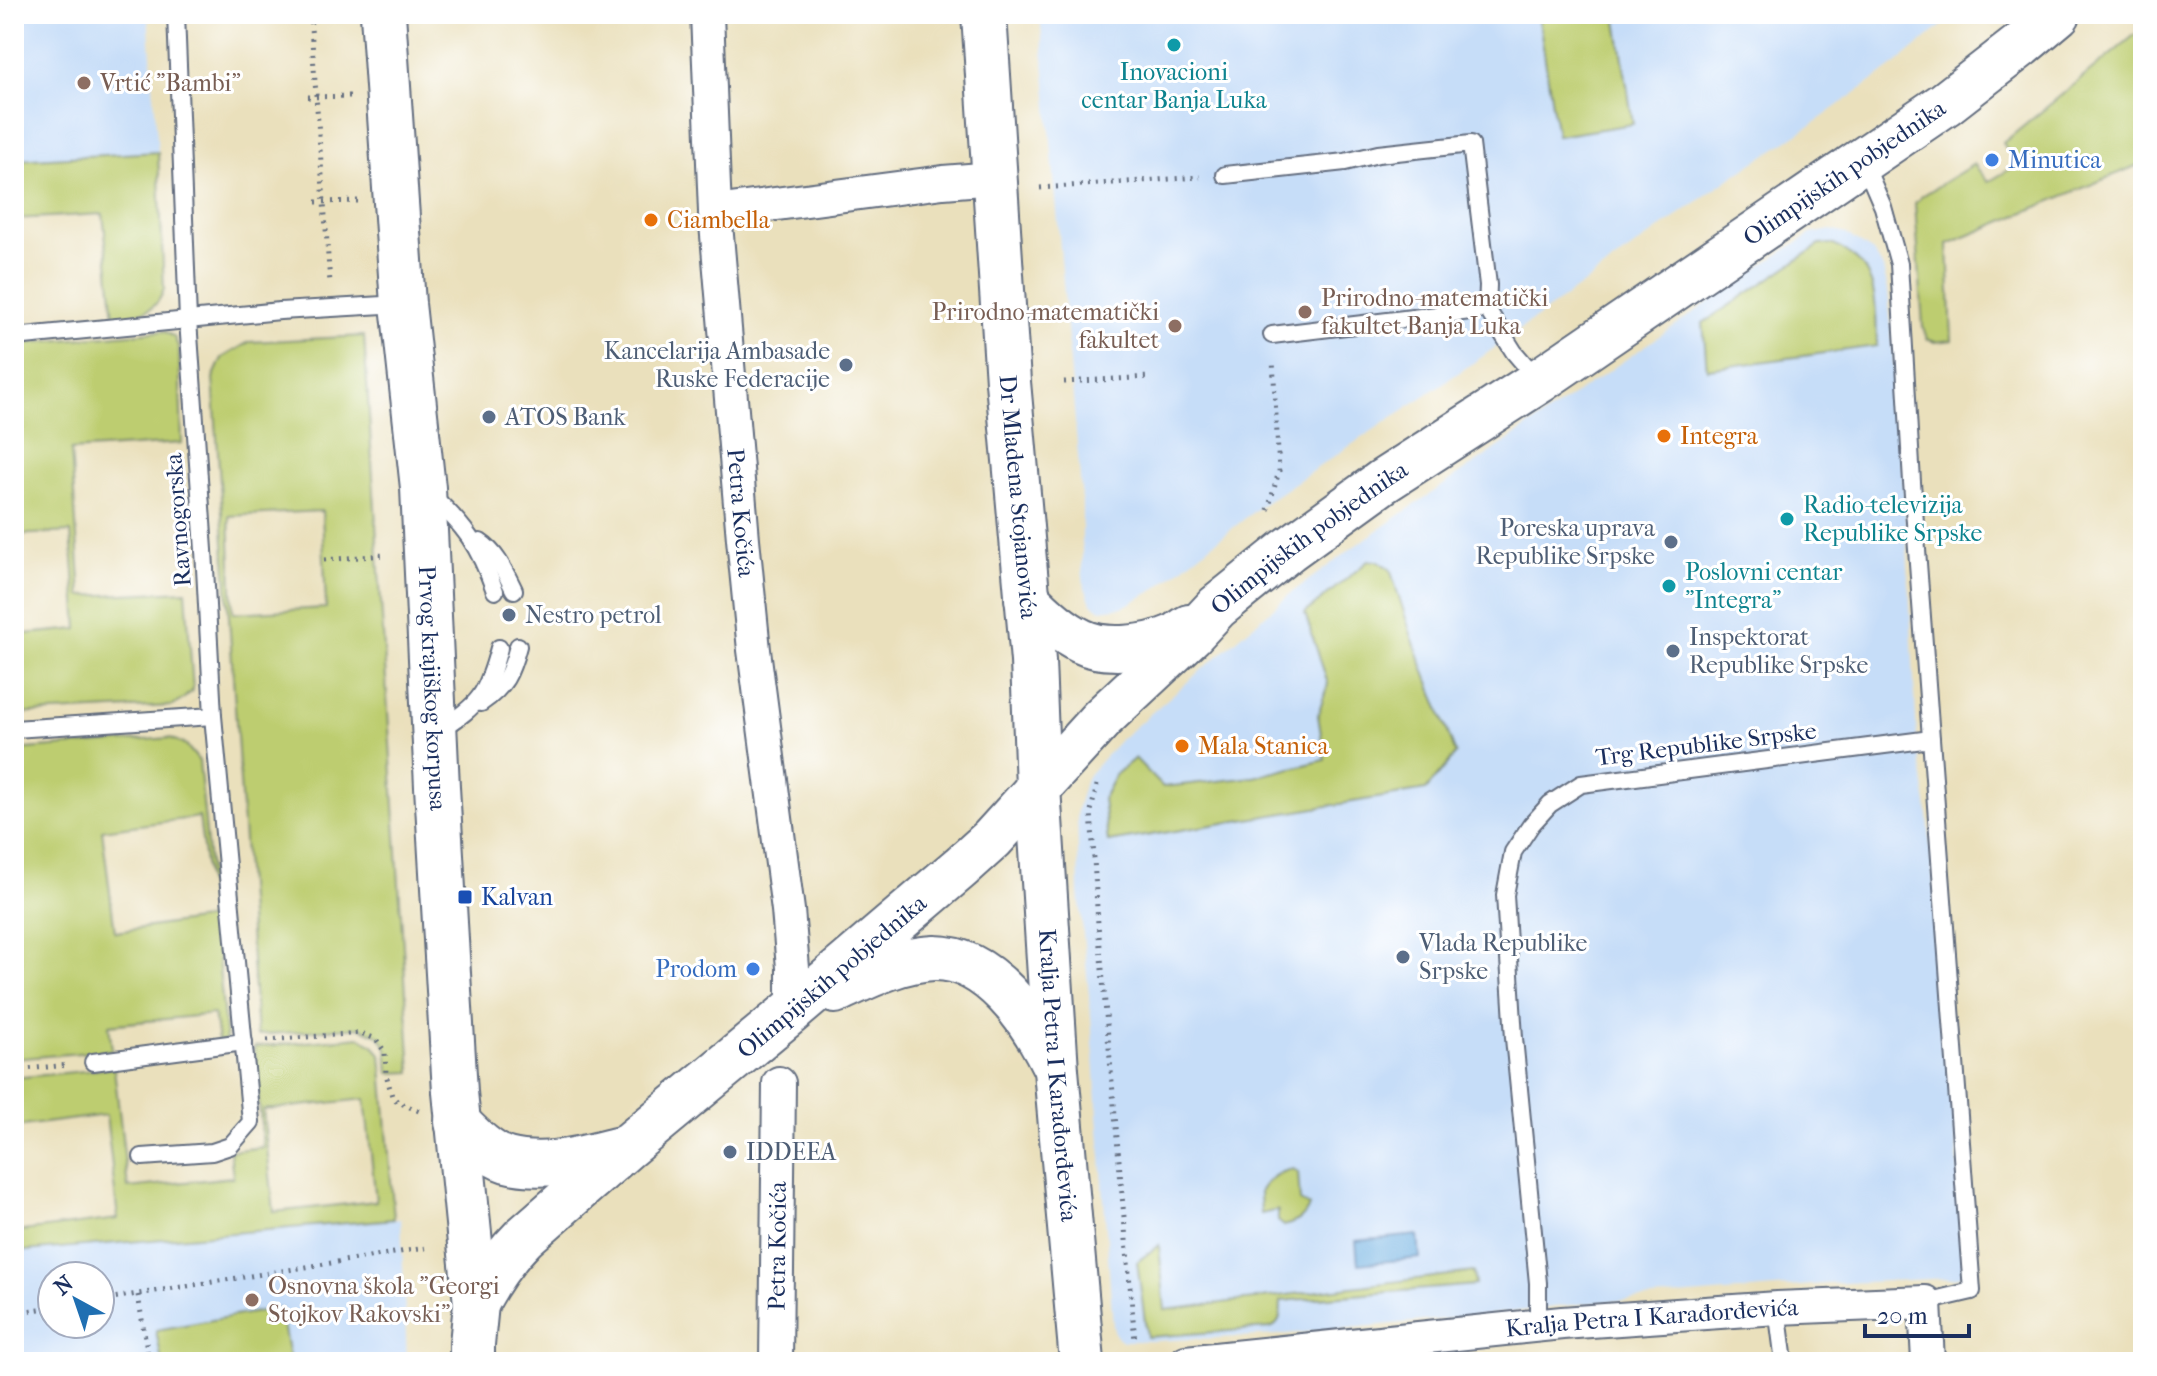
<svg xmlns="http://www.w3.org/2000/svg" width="2157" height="1376" viewBox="0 0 2157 1376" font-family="'IM FELL French Canon',serif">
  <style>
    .built { fill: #c6ddf8; fill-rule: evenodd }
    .green { fill: #bdcd70; stroke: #6c7e67; stroke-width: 2; fill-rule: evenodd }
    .water { fill: #6cafe1; stroke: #446fa0; stroke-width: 2 }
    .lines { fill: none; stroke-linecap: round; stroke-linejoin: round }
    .lane-casing { stroke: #636d7f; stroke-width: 20 }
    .street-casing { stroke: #636d7f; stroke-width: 36 }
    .secondary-casing { stroke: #636d7f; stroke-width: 48 }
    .path { stroke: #636d7f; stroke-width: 5; stroke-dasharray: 2 6; stroke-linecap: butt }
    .lane { stroke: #fff; stroke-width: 16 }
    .street { stroke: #fff; stroke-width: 32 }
    .secondary { stroke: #fff; stroke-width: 44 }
    .culture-dot { fill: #0f9aa8; stroke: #fff; stroke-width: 3 }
    .education-dot { fill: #8d6e63; stroke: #fff; stroke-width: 3 }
    .shop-dot { fill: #3f7fe0; stroke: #fff; stroke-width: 3 }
    .food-dot { fill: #e8710a; stroke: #fff; stroke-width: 3 }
    .service-dot { fill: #5c6f8a; stroke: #fff; stroke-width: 3 }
    .transit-dot { fill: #1a4fb4; stroke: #fff; stroke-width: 3 }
    .labels { text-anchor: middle; stroke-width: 6; stroke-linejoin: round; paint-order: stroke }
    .culture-label { font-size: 24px; fill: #0d838f; stroke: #fff; text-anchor: start }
    .education-label { font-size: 24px; fill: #785e54; stroke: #fff; text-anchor: start }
    .shop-label { font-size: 24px; fill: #366cbe; stroke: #fff; text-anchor: start }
    .street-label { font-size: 24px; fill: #1b2f5e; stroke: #fff }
    .food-label { font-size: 24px; fill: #c56008; stroke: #fff; text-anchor: start }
    .service-label { font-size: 24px; fill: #4e5e75; stroke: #fff; text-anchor: start }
    .transit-label { font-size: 24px; fill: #164399; stroke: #fff; text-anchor: start }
  </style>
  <rect width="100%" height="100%" fill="#fff"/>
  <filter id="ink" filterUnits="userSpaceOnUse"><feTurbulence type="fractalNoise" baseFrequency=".0125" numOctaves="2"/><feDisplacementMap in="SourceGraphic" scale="16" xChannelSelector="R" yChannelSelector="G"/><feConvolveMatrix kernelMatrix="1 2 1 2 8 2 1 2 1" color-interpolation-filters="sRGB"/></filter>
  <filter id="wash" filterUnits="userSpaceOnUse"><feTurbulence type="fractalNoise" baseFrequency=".006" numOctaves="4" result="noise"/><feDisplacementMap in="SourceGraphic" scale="32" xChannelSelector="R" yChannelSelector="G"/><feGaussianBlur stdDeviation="1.8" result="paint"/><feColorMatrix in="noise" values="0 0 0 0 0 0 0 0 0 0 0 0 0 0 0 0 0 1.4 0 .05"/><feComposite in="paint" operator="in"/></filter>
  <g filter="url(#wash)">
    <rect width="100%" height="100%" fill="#eae0bc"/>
    <!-- built -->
    <g class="built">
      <polygon points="14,14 148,14 158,152 14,160"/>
      <polygon points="1040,14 1956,14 1896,64 1810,126 1727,180 1479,359 1262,505 1153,591 1123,607 1101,610 1091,603 1084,585 1082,569 1082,502"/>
      <polygon points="1831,230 1846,234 1873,252 1883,268 1888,290 1904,489 1917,739 1927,804 1967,1267 1959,1277 1951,1278 1824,1284 1581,1304 1487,1315 1276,1335 1151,1341 1123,1341 1116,1336 1113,1326 1091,1016 1079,892 1077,810 1086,778 1121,739 1290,594 1355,546 1767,262 1811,234"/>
      <path d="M401 1219 407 1362H14V1252ZM52 1276H100V1324H52Z"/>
    </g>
    <!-- green -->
    <g class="green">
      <polygon points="1538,14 1616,14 1633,124 1557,136"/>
      <polygon points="2143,28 2143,163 1948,244 1952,340 1935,342 1927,339 1923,327 1915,203 1922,196 1974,164 1988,182 2017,165 2003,143"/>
      <path d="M158 152 164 289C156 315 137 313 114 317L103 214 14 219V160Z"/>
      <path d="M1832 244C1841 249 1851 254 1858 261 1879 281 1876 319 1877 346L1707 369 1703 323 1820 245Z"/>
      <polygon points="164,331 174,337 179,348 182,443 71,450 81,596 186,591 193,690 182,700 172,706 14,714 14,635 78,629 71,532 14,535 14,373 20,372 17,344"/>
      <path d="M364 336 411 1072 389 1073 387 1048 378 1035 359 1027 257 1035 213 378 222 358 249 342ZM322 511 326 608 233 613 229 516Z"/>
      <polygon points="1368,561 1378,561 1390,569 1412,637 1456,754 1426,790 1108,842 1103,798 1115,775 1135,758 1163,787 1254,777 1325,760 1318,715 1328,684 1305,613"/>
      <path d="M170 738 186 745 199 761 226 1040 218 1041 214 1014 109 1025 112 1050 14 1059V750ZM199 817 212 918 115 932 102 830Z"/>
      <path d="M360 1037 373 1045 381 1054 394 1219 14 1252V1226L15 1232 118 1219 106 1115 14 1127V1078L114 1068 128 1188 233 1177 230 1151 263 1147 254 1047ZM365 1099 376 1201 274 1212 263 1110Z"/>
      <path d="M1293 1169 1298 1172 1300 1201 1309 1206C1304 1219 1297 1222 1284 1226L1278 1221V1210L1261 1214 1260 1192C1269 1178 1277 1172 1293 1169Z"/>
      <path d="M1159 1245 1165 1310 1473 1272 1475 1285 1281 1301C1280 1312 1283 1324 1270 1328L1147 1337 1137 1262Z"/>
      <polygon points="280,1308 290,1362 162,1362 156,1330"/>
    </g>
    <!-- water -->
    <polygon class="water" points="1418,1235 1420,1258 1358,1264 1356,1241"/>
  </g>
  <g filter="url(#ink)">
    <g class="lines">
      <defs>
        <g id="lane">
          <polyline points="1864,163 1883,207 1899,264 1912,482 1972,1291 1925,1302"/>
          <polyline points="1225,175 1345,162 1378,154 1471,144 1488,285 1487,309 1514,352 1538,380"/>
          <polyline points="1272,335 1487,309"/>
          <polyline points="14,337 280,311 401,304"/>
          <path d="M430 494C465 526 479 546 495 591"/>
          <path d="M480 542C497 553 505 572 514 590"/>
          <path d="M481 703C505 687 511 673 518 646"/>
          <polyline points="14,729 213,716 204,550 188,320 176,14"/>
          <path d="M440 730C480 704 487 694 499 648"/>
          <polyline points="93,1062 244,1042"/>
          <polyline points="142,1157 212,1152 230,1146 251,1122 213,716"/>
          <polyline points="1777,1308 1784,1362"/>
          <polyline points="1538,1325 1538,1283 1514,1038 1505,895 1513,852 1531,825 1550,804 1581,784 1931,739"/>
        </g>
        <g id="street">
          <path id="s1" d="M707 14 715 212 743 539 754 650 788 910 793 968V1010"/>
          <polyline points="715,212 943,182 995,178"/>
          <path id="s2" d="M776 1362 779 1083"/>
          <path id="s3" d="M1186 1362 1562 1323 1777 1308 1925 1302 1928 1362"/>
        </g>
        <g id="secondary">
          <path id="s4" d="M383 14 403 304 423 488 437 787 455 1092 476 1304 472 1344V1362"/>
          <path id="s5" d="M984 14 1008 382 1033 661 1038 787 1056 1070 1082 1362"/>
          <path d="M1027 598C1043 615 1060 631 1081 641 1105 653 1149 648 1173 637 1179 635 1184 630 1189 627"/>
          <path d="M835 991C866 977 900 959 934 958 989 957 1032 1020 1053 1063"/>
          <path d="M457 1122C471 1136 488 1154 507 1160 545 1170 584 1158 620 1149"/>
          <path id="s6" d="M476 1304C489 1279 504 1257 524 1237L627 1147 793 1010 961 867 992 839 1102 718 1191 635 1217 607 1288 550 1382 482 1539 381 1945 104 2021 45 2058 14"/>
        </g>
      </defs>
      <!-- lane casing -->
      <use href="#lane" class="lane-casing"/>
      <!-- street casing -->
      <use href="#street" class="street-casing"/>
      <!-- secondary casing -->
      <use href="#secondary" class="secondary-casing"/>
      <!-- path -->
      <g class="path">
        <polyline points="310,14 330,283"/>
        <polyline points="308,97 351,96"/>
        <polyline points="1040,188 1200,177"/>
        <polyline points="316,202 359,201"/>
        <polyline points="1064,382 1150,377"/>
        <polyline points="1268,510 1279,471 1273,360"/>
        <polyline points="324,560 384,555"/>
        <polyline points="1097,785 1091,811 1098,924 1135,1341"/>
        <polyline points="267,1040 361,1033 376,1039 385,1052 386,1074 392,1096 398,1102 419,1111"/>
        <polyline points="14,1070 69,1065"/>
        <polyline points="138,1295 149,1362"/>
        <polyline points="100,1300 425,1248"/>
        <polyline points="14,1313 52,1307"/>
      </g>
      <!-- lane -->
      <use href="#lane" class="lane"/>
      <!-- street -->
      <use href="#street" class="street"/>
      <!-- secondary -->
      <use href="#secondary" class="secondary"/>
    </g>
  </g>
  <!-- markers -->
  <g class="culture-dot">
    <circle cx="1174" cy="45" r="8"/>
    <circle cx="1787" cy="519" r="8"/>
    <circle cx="1669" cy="586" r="8"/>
  </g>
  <g class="education-dot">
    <circle cx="84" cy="83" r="8"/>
    <circle cx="1305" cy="312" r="8"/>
    <circle cx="1175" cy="326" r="8"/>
    <circle cx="252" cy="1300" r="8"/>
  </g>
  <g class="shop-dot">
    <circle cx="1992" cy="160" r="8"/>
    <circle cx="753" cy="969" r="8"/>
  </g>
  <g class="food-dot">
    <circle cx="651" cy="220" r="8"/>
    <circle cx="1664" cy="436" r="8"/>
    <circle cx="1182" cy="746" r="8"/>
  </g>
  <g class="service-dot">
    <circle cx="846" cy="365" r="8"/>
    <circle cx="489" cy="417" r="8"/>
    <circle cx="1671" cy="542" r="8"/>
    <circle cx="509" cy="615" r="8"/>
    <circle cx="1673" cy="651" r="8"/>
    <circle cx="1403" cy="957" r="8"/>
    <circle cx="730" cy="1152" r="8"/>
  </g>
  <rect class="transit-dot" x="457" y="889" width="16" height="16" rx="4"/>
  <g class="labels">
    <!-- culture labels -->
    <g class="culture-label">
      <text x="1174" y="80" text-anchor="middle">Inovacioni<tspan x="1174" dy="28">centar Banja Luka</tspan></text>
      <text x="1803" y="513">Radio-televizija<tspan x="1803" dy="28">Republike Srpske</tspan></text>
      <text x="1685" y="580">Poslovni centar<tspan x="1685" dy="28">"Integra"</tspan></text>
    </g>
    <!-- education labels -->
    <g class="education-label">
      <text x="100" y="91">Vrtić "Bambi"</text>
      <text x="1321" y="306">Prirodno-matematički<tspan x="1321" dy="28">fakultet Banja Luka</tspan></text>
      <text x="1159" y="320" text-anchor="end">Prirodno-matematički<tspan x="1159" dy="28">fakultet</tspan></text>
      <text x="268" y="1294">Osnovna škola "Georgi<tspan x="268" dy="28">Stojkov Rakovski"</tspan></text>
    </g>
    <!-- shop labels -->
    <g class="shop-label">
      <text x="2008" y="168">Minutica</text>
      <text x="737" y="977" text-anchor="end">Prodom</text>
    </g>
    <!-- street labels -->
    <g class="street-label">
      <text dy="8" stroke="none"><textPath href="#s6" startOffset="1784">Olimpijskih pobjednika</textPath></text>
      <text dy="8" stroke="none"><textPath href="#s5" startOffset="484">Dr Mladena Stojanovića</textPath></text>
      <text dy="8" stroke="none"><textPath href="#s1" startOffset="500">Petra Kočića</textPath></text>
      <text transform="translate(178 520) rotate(-94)" y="8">Ravnogorska</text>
      <text dy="8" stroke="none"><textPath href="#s6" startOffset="1136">Olimpijskih pobjednika</textPath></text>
      <text dy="8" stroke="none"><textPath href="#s4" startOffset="676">Prvog krajiškog korpusa</textPath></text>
      <text transform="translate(1706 744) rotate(-7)" y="8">Trg Republike Srpske</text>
      <text dy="8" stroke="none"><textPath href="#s6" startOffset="486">Olimpijskih pobjednika</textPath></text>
      <text dy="8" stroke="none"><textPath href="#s5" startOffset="1064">Kralja Petra I Karađorđevića</textPath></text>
      <text dy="8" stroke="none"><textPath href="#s2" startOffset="116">Petra Kočića</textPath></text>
      <text dy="8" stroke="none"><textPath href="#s3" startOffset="468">Kralja Petra I Karađorđevića</textPath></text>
    </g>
    <!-- food labels -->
    <g class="food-label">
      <text x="667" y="228">Ciambella</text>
      <text x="1680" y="444">Integra</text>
      <text x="1198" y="754">Mala Stanica</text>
    </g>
    <!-- service labels -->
    <g class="service-label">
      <text x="830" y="359" text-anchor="end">Kancelarija Ambasade<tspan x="830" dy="28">Ruske Federacije</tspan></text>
      <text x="505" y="425">ATOS Bank</text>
      <text x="1655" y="536" text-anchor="end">Poreska uprava<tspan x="1655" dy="28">Republike Srpske</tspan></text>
      <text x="525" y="623">Nestro petrol</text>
      <text x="1689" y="645">Inspektorat<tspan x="1689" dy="28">Republike Srpske</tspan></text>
      <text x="1419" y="951">Vlada Republike<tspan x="1419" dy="28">Srpske</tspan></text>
      <text x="746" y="1160">IDDEEA</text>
    </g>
    <!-- transit labels -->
    <g class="transit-label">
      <text x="481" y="905">Kalvan</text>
    </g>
  </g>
  <!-- margin -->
  <rect width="2157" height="1376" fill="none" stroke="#fff" stroke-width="48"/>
  <!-- north arrow -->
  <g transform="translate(76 1300) rotate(320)"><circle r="38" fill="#ffffff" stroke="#a4acbf" stroke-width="2"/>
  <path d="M0-6L14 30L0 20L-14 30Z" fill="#1f6fb2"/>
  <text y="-12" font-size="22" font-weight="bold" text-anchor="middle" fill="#1b2f5e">N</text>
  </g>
  <!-- scale -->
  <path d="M1865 1324v12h104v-12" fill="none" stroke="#1b2f5e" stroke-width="4"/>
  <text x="1877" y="1324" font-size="24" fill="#1b2f5e" stroke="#ffffff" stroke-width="6" paint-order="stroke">20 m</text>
</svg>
